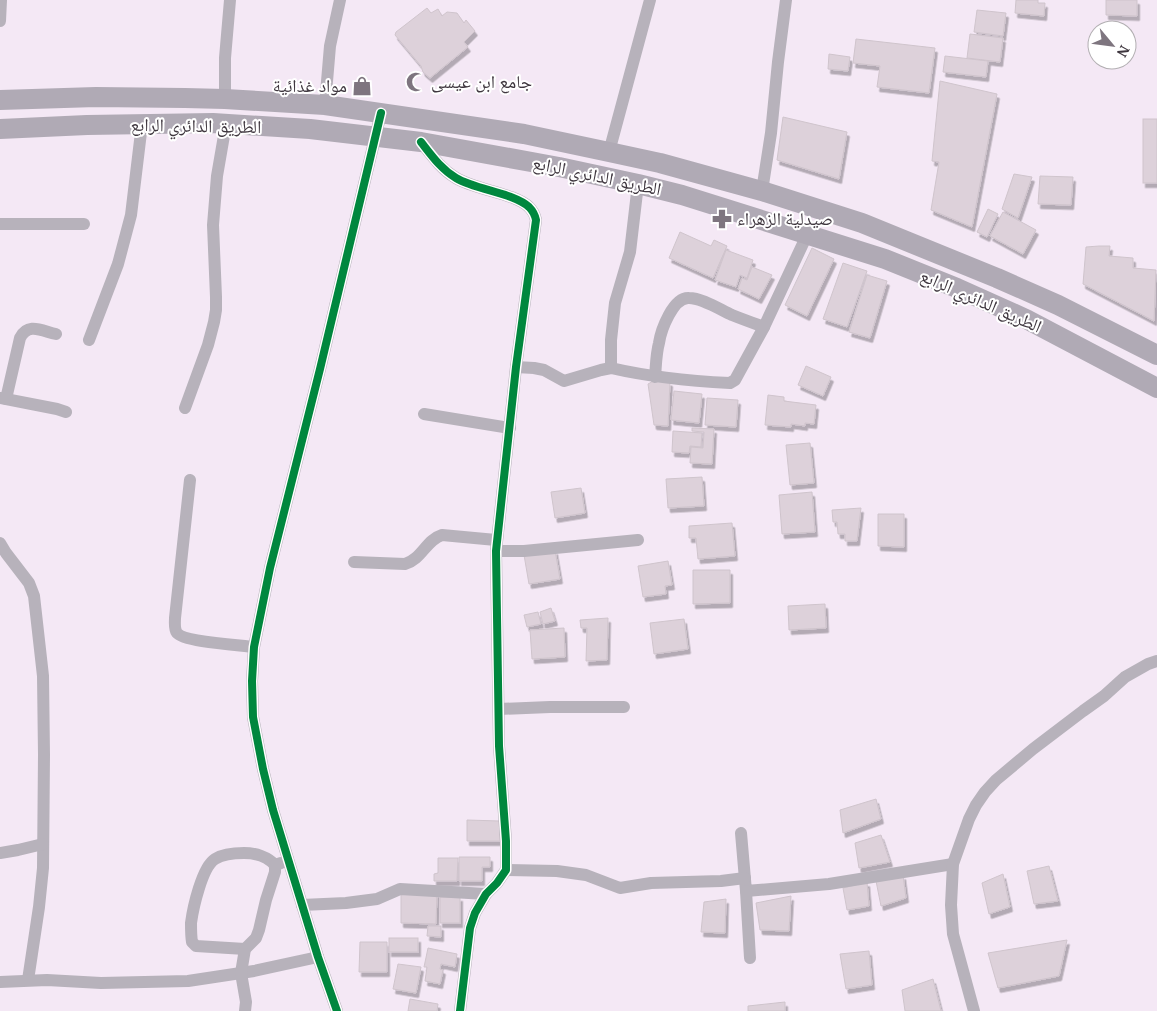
<svg xmlns="http://www.w3.org/2000/svg" width="1157" height="1011" viewBox="0 0 1157 1011" font-family="'PT Serif','Noto Naskh Arabic',serif">
  <style>
    .building { fill: #ddd1da; stroke: #cfc4cc; filter: url(#shadow) }
    .lines { fill: none; stroke-linecap: round; stroke-linejoin: round }
    .street { stroke: #b7b2bb; stroke-width: 12 }
    .primary { stroke: #b0aab5; stroke-width: 20 }
    .cycleway-casing { stroke: #fff; stroke-width: 11 }
    .cycleway { stroke: #00873e; stroke-width: 8 }
    .labels { text-anchor: middle; stroke-width: 4; stroke-linejoin: round; paint-order: stroke }
    .poi-label { font-size: 18px; fill: #3f373f; stroke: #fff; text-anchor: start }
    .street-label { font-size: 18px; fill: #3f373f; stroke: #fff }
  </style>
  <defs>
    <filter id="shadow"><feDropShadow dx="2.5" dy="4.5" stdDeviation="0" flood-color="#0004"/></filter>
  </defs>
  <rect width="100%" height="100%" fill="#f4e8f5"/>
  <!-- building -->
  <g class="building">
    <polygon points="1016,0 1038,0 1038,3 1045,3 1044,16 1015,13"/>
    <polygon points="1106,0 1137,0 1137,16 1106,15"/>
    <polygon points="427,8 431,13 438,9 442,16 447,12 457,13 464,23 466,20 475,31 464,42 468,47 430,78 423,72 421,66 395,35 396,32"/>
    <polygon points="977,10 1006,13 1003,36 974,32"/>
    <polygon points="970,34 1003,38 1000,62 967,58"/>
    <polygon points="856,39 935,48 929,93 877,87 880,66 853,63"/>
    <polygon points="829,54 850,57 848,71 828,69"/>
    <polygon points="945,56 988,61 986,77 943,72"/>
    <polygon points="940,81 997,94 972,227 931,210 939,162 932,161"/>
    <polygon points="783,117 847,132 839,179 777,160"/>
    <rect x="1143" y="119" width="14" height="64"/>
    <polygon points="1014,174 1032,177 1018,218 1002,209"/>
    <polygon points="1040,176 1073,177 1071,205 1038,204"/>
    <polygon points="988,209 998,214 987,237 977,232"/>
    <polygon points="1003,212 1036,230 1023,254 990,236"/>
    <polygon points="680,232 711,246 714,240 727,246 713,278 669,258"/>
    <polygon points="1099,246 1110,246 1109,256 1133,258 1133,268 1156,270 1154,321 1083,284 1086,247"/>
    <polygon points="812,248 834,259 807,316 785,305"/>
    <polygon points="726,250 753,260 747,278 740,275 736,287 715,280"/>
    <polygon points="843,263 867,271 847,327 823,319"/>
    <polygon points="752,267 772,275 759,299 738,289 742,278 747,280"/>
    <polygon points="867,275 887,281 870,338 849,332"/>
    <polygon points="806,366 831,377 823,396 798,385"/>
    <polygon points="657,379 670,382 668,426 654,425 648,384"/>
    <polygon points="674,391 702,394 699,423 671,420"/>
    <polygon points="768,395 784,397 784,401 816,405 814,424 805,423 805,426 791,424 791,427 765,425"/>
    <polygon points="707,398 738,400 736,427 705,425"/>
    <polygon points="692,428 714,429 712,464 690,463 691,447 703,448 704,432 692,431"/>
    <polygon points="673,431 702,433 701,447 690,446 689,453 672,452"/>
    <polygon points="810,443 814,483 790,485 786,445"/>
    <polygon points="702,477 704,506 668,508 666,479"/>
    <polygon points="581,488 585,513 555,518 551,492"/>
    <polygon points="812,492 815,532 782,534 779,495"/>
    <polygon points="861,508 857,541 845,541 845,534 838,534 837,522 833,522 832,510"/>
    <polygon points="878,514 904,514 904,547 878,546"/>
    <polygon points="732,523 735,556 698,559 696,538 689,538 689,526"/>
    <polygon points="555,550 560,579 529,584 524,555"/>
    <polygon points="668,561 672,585 665,586 666,594 643,597 638,566"/>
    <polygon points="693,570 730,570 730,603 693,604"/>
    <polygon points="825,604 826,628 789,630 788,606"/>
    <polygon points="551,608 555,621 543,624 540,612"/>
    <polygon points="538,612 541,624 527,627 524,615"/>
    <polygon points="608,618 607,660 586,661 587,628 581,628 580,620"/>
    <polygon points="684,619 688,649 654,654 650,623"/>
    <polygon points="564,628 565,657 532,659 530,630"/>
    <polygon points="876,799 881,819 843,833 840,810"/>
    <polygon points="467,820 500,821 500,841 467,841"/>
    <polygon points="881,835 890,862 859,868 855,843"/>
    <polygon points="459,857 490,857 490,867 482,867 482,881 459,881"/>
    <polygon points="438,858 458,858 457,881 434,881 434,874 438,873"/>
    <polygon points="1049,866 1058,901 1034,904 1027,871"/>
    <polygon points="1003,874 1010,907 989,914 982,883"/>
    <polygon points="903,875 906,898 881,906 876,881"/>
    <polygon points="867,882 869,906 847,910 843,888"/>
    <polygon points="401,893 437,893 436,924 401,923"/>
    <polygon points="791,896 789,931 760,930 756,903"/>
    <rect x="440" y="897" width="20" height="26"/>
    <polygon points="726,899 725,933 701,932 704,902"/>
    <polygon points="428,926 441,926 441,937 427,936"/>
    <rect x="389" y="938" width="29" height="14"/>
    <polygon points="1067,940 1059,976 998,988 988,953"/>
    <polygon points="360,942 387,942 387,972 359,972"/>
    <polygon points="428,948 457,954 455,967 441,964 440,969 443,970 440,984 425,981 427,967 424,967"/>
    <polygon points="869,951 872,985 846,989 840,954"/>
    <polygon points="398,964 421,967 416,993 393,989"/>
    <polygon points="933,979 941,1011 905,1011 902,990"/>
    <polygon points="410,999 438,1004 437,1011 408,1011"/>
    <polygon points="785,1002 785,1011 748,1011 748,1006"/>
  </g>
  <g class="lines">
    <!-- street -->
    <g class="street">
      <polyline points="0,21 1,0"/>
      <polyline points="225,99 225,58 230,0"/>
      <polyline points="325,105 330,46 340,0"/>
      <path d="M421 142C432 156 441 169 456 178 476 190 514 193 529 207 533 211 535 215 536 220L516 367 496 551 499 746 506 841V870L497 883 486 894 475 913 470 928 460 1011"/>
      <polyline points="609,152 650,0"/>
      <polyline points="762,191 771,133 778,62 786,0"/>
      <polyline points="0,224 84,224"/>
      <polyline points="89,340 118,264 131,215 142,124"/>
      <polyline points="516,367 534,368 544,370 564,381 601,370 611,368 611,340 615,303 630,252 638,184"/>
      <path d="M611 368C650 377 689 381 730 383L735 380 764 327 807 235"/>
      <path d="M655 377C656 366 656 354 659 343 661 330 673 297 689 298 702 298 719 309 732 315 742 319 753 323 764 327"/>
      <polyline points="0,398 57,409 66,412"/>
      <path d="M6 399 20 338C28 322 42 331 56 334"/>
      <polyline points="185,408 208,345 214,322 216,310 216,297 213,225 217,176 226,124"/>
      <polyline points="424,414 510,428"/>
      <path d="M190 480 175 618C175 623 174 629 177 633 184 642 240 645 254 647"/>
      <polyline points="0,543 6,553 29,583 34,596 43,676 44,755 43,868 39,907 28,980"/>
      <polyline points="496,551 524,551 638,540"/>
      <path d="M354 562 405 564C422 559 426 540 442 535L496 540"/>
      <polyline points="499,709 550,707 624,707"/>
      <polyline points="741,833 746,891 829,884 953,864"/>
      <polyline points="0,853 18,850 43,844"/>
      <polyline points="506,870 557,871 586,875 620,888 651,883 721,881 745,878"/>
      <polyline points="746,891 750,958"/>
      <polyline points="302,905 346,903 377,899 400,889 486,894"/>
      <path d="M245 949 196 946 192 942C191 936 191 929 191 923 193 908 202 867 215 859 223 854 235 853 244 853 256 853 268 857 275 865"/>
      <polyline points="0,982 47,980 101,983 188,981 254,971 318,957"/>
      <polyline points="245,1011 246,1002 241,973 245,949 256,938 259,930 266,900 275,872 275,865 281,863"/>
      <polyline points="337,1011 318,957 273,810 263,769 253,717 252,681 254,647 270,568 320,369 381,113"/>
      <polyline points="974,1011 953,934 951,905 953,864 969,819 976,805 985,792 996,780 1033,749 1083,711 1104,696 1125,677 1148,664 1157,661"/>
    </g>
    <!-- primary -->
    <g class="primary">
      <polyline points="0,100 96,97 185,98 225,99 325,105 524,134 609,152 660,163 762,191 862,223 997,278 1058,305 1157,355"/>
      <polyline points="0,129 87,125 213,123 310,129 421,142 559,167 638,184 682,195 885,259 957,288 1026,319 1157,388"/>
    </g>
    <defs>
      <g id="cycleway">
        <path d="M421 142C432 156 441 169 456 178 476 190 514 193 529 207 533 211 535 215 536 220L516 367 496 551 499 746 506 841V870L497 883 486 894 475 913 470 928 460 1011"/>
        <polyline points="337,1011 318,957 273,810 263,769 253,717 252,681 254,647 270,568 320,369 381,113"/>
      </g>
    </defs>
    <!-- cycleway casing -->
    <use href="#cycleway" class="cycleway-casing"/>
    <!-- cycleway -->
    <use href="#cycleway" class="cycleway"/>
  </g>
  <!-- icons -->
  <defs>
    <symbol id="mosque-bare" viewBox="-9 -9 18 18"><path d="M3.5-4.9A6 6 0 1 0 3.5 4.9A5 5 0 1 1 3.5-4.9Z" fill="#7e757f" stroke="#fff" stroke-width="2.5" paint-order="stroke"/></symbol>
    <symbol id="shop-bare" viewBox="-9 -9 18 18"><path d="M-5-2.5h2.3a2.7 3.5 0 0 1 5.4 0H5L5.5 6h-11ZM-1.5-2.5h3a1.5 2.3 0 0 0-3 0Z" fill="#7e757f" stroke="#fff" stroke-width="2.5" paint-order="stroke"/></symbol>
    <symbol id="pharmacy-bare" viewBox="-9 -9 18 18"><path d="M-2-6h4v4h4v4h-4v4h-4v-4h-4v-4h4Z" fill="#7e757f" stroke="#fff" stroke-width="2.5" paint-order="stroke"/></symbol>
  </defs>
  <g fill-rule="evenodd">
    <use href="#mosque-bare" x="402" y="68" width="28" height="28"/>
    <use href="#shop-bare" x="348" y="72" width="28" height="28"/>
    <use href="#pharmacy-bare" x="708" y="205" width="28" height="28"/>
  </g>
  <g class="labels">
    <!-- poi labels -->
    <g class="poi-label">
      <text x="431" y="88">جامع ابن عيسى</text>
      <text x="347" y="92" text-anchor="end">مواد غذائية</text>
      <text x="737" y="225">صيدلية الزهراء</text>
    </g>
    <!-- street labels -->
    <g class="street-label">
      <text transform="translate(196 126) rotate(1)" y="6">الطريق الدائري الرابع</text>
      <text transform="translate(597 176) rotate(12)" y="6">الطريق الدائري الرابع</text>
      <text transform="translate(981 301) rotate(24)" y="6">الطريق الدائري الرابع</text>
    </g>
  </g>
  <!-- north arrow -->
  <g transform="translate(1112 45) rotate(119)"><circle r="24" fill="#ffffff" stroke="#b2afb2"/>
  <path d="M0-4L9 19L0 12L-9 19Z" fill="#7e757f"/>
  <text y="-8" font-size="14" font-weight="bold" text-anchor="middle" fill="#3f373f">N</text>
  </g>
</svg>
